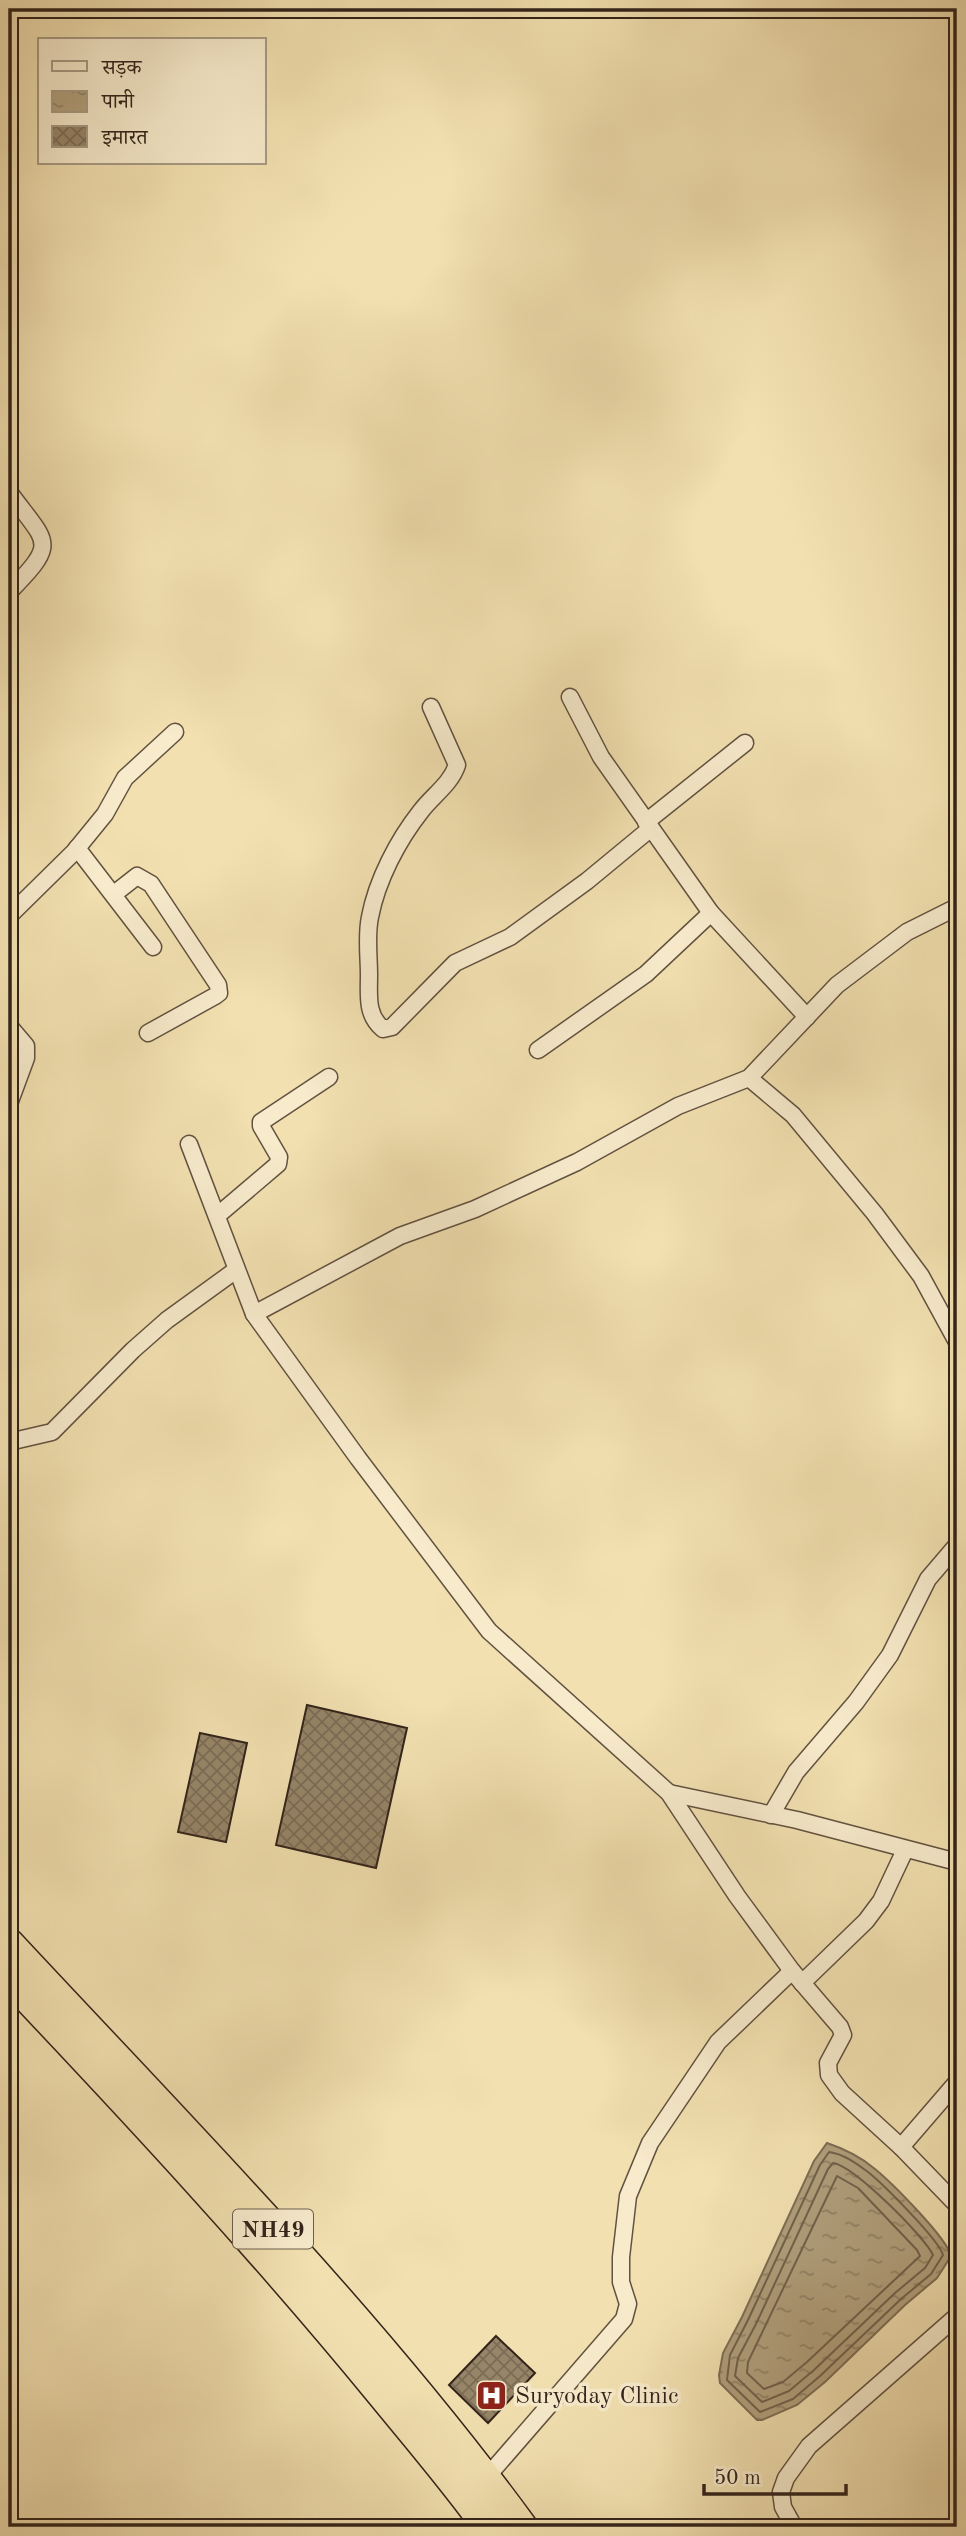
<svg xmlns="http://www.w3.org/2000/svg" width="966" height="2536" viewBox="0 0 966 2536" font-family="'Old Standard TT','Noto Serif Devanagari',serif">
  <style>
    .water { fill: url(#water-ripples); stroke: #7e6e55; stroke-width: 2 }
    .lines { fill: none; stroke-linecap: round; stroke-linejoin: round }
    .shore { stroke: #72624c; stroke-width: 2 }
    .building { fill: url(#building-cross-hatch); stroke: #32231a; stroke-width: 2 }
    .street-casing { stroke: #625240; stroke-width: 19 }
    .highway-casing { stroke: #32231a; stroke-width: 33 }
    .street { stroke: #f7ebcc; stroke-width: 16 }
    .highway { stroke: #f2e0b0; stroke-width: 30 }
    .labels { text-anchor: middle; stroke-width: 7; stroke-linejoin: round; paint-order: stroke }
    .shield { fill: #f7ebcc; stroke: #6d5f4f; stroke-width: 2 }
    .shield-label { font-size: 23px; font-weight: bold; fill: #32231a }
    .poi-label { font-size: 24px; fill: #32231a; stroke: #f7ebcc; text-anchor: start }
  </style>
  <defs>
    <pattern id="water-ripples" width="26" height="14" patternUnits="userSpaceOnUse" patternTransform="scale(1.75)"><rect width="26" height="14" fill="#b1a07d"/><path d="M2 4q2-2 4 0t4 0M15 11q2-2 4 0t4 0" fill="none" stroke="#918266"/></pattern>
    <pattern id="building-cross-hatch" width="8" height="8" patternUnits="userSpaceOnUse" patternTransform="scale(1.75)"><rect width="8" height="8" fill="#968568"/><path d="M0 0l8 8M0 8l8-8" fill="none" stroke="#7b6c55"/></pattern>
  </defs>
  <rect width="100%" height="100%" fill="#f2e0b0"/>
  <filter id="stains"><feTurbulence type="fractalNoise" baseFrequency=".00286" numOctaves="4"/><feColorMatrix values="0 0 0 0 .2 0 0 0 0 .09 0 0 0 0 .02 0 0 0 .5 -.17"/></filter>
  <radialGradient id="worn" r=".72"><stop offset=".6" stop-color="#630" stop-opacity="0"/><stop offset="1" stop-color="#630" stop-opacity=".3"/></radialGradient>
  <!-- water -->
  <path class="water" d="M827 2143C845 2149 861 2157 875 2169 892 2183 947 2238 951 2256L937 2278 905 2305 825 2382 797 2405 762 2420H757L720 2383 719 2375 723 2353 742 2317 814 2161Z"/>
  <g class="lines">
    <!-- shore -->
    <g class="shore">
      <path d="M829 2152C844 2154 857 2164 868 2172 883 2184 939 2240 943 2255L931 2274 901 2299 820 2376 793 2399 760 2412 727 2380 730 2355 748 2320 820 2165Z"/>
      <path d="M833 2163C854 2166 924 2236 933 2255L925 2268 895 2293 814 2370 789 2391 762 2402 735 2376 738 2358 756 2324 828 2169Z"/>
      <polygon points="837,2176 858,2188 917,2250 920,2256 807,2362 783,2382 764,2389 747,2373 748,2362"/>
    </g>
  </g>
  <!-- building -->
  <g class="building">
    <polygon points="307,1705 407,1728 376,1868 276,1845"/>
    <polygon points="200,1733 247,1743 226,1842 178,1832"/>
    <polygon points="496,2336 535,2373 488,2423 449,2385"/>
  </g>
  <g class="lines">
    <defs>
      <g id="street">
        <path d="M9 492C48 545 59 541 9 592"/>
        <polyline points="570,697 601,757 711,913 807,1017"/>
        <path d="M431 707 457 765C450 785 433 795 421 811 398 840 377 880 370 917 366 935 369 957 369 975 369 996 366 1015 383 1029L392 1027 455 963 510 937 587 881 650 829"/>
        <polyline points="646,822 745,743"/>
        <polyline points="77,848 153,947"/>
        <polyline points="114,894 137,876 151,884 218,985 219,993 215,996 148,1033"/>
        <polyline points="9,916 74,852 105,814 125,778 175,732"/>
        <polyline points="9,1026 26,1046 26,1058 9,1104"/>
        <polyline points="538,1050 646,974 711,913"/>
        <polyline points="749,1078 793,1115 875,1214 921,1276 957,1342"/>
        <polyline points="189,1144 254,1314 358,1458 489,1631 669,1793 737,1896 792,1971 840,2027 843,2035 828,2063 829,2075 842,2093 901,2147 957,2205"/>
        <polyline points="218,1215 278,1164 279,1157 261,1126 261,1122 329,1077"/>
        <polyline points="254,1314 400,1236 475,1209 577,1162 678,1106 749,1078 837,985 907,932 957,907"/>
        <polyline points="9,1442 52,1432 133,1350 167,1320 236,1270"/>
        <polyline points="669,1793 797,1820 957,1862"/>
        <polyline points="771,1815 796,1772 856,1702 890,1655 928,1579 957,1545"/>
        <polyline points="802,1983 866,1921 881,1901 905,1850"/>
        <polyline points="901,2147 957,2082"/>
        <polyline points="486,2478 624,2319 628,2304 621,2282 621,2257 628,2196 650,2143 718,2042 792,1971"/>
        <polyline points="794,2527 783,2507 781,2492 786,2478 809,2446 957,2316"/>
      </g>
      <g id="highway">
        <path d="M9 1944C185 2133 369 2318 522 2527"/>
        <path d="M9 1978C137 2113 264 2250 382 2394 418 2438 455 2481 488 2527"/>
      </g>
    </defs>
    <!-- street casing -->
    <use href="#street" class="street-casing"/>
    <!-- highway casing -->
    <use href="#highway" class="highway-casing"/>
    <!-- street -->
    <use href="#street" class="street"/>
    <!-- highway -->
    <use href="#highway" class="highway"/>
  </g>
  <!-- icons -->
  <defs>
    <symbol id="hospital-square" viewBox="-11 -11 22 22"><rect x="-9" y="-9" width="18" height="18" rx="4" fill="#8f2418" stroke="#f7ebcc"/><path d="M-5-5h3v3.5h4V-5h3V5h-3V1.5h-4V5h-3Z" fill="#fff"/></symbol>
  </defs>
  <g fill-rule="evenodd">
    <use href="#hospital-square" x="474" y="2378" width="35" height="35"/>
  </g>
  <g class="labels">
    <!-- shield labels -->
    <rect class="shield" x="233" y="2209.5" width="80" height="39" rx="5"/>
    <g class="shield-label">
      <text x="273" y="2237">NH49</text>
    </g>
    <!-- poi labels -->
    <g class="poi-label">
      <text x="515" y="2403">Suryoday Clinic</text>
    </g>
  </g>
  <!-- margin -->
  <rect width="966" height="2536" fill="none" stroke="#f2e0b0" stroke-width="35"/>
  <rect x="10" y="10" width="945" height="2515" fill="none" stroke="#32231a" stroke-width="3.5"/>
  <rect x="18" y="18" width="931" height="2501" fill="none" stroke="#32231a" stroke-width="2"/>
  <!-- legend -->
  <rect x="38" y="38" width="228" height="126" fill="#f7ebcc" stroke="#a89b85" stroke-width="2"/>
  <rect x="52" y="61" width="35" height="10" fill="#f7ebcc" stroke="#a89b85" stroke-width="2"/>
  <text x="102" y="74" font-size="21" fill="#32231a">सड़क</text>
  <rect x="52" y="91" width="35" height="21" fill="url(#water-ripples)" stroke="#a89b85" stroke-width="2"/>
  <text x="102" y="108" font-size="21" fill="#32231a">पानी</text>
  <rect x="52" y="126" width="35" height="21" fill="url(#building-cross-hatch)" stroke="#a89b85" stroke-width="2"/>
  <text x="102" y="144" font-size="21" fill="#32231a">इमारत</text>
  <!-- scale -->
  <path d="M704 2484v10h142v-10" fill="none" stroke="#32231a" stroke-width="3.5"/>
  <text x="714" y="2484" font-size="21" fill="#32231a" stroke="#f7ebcc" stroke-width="5" paint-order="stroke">50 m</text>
  <rect width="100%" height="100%" filter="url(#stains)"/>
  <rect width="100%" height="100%" fill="url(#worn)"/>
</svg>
